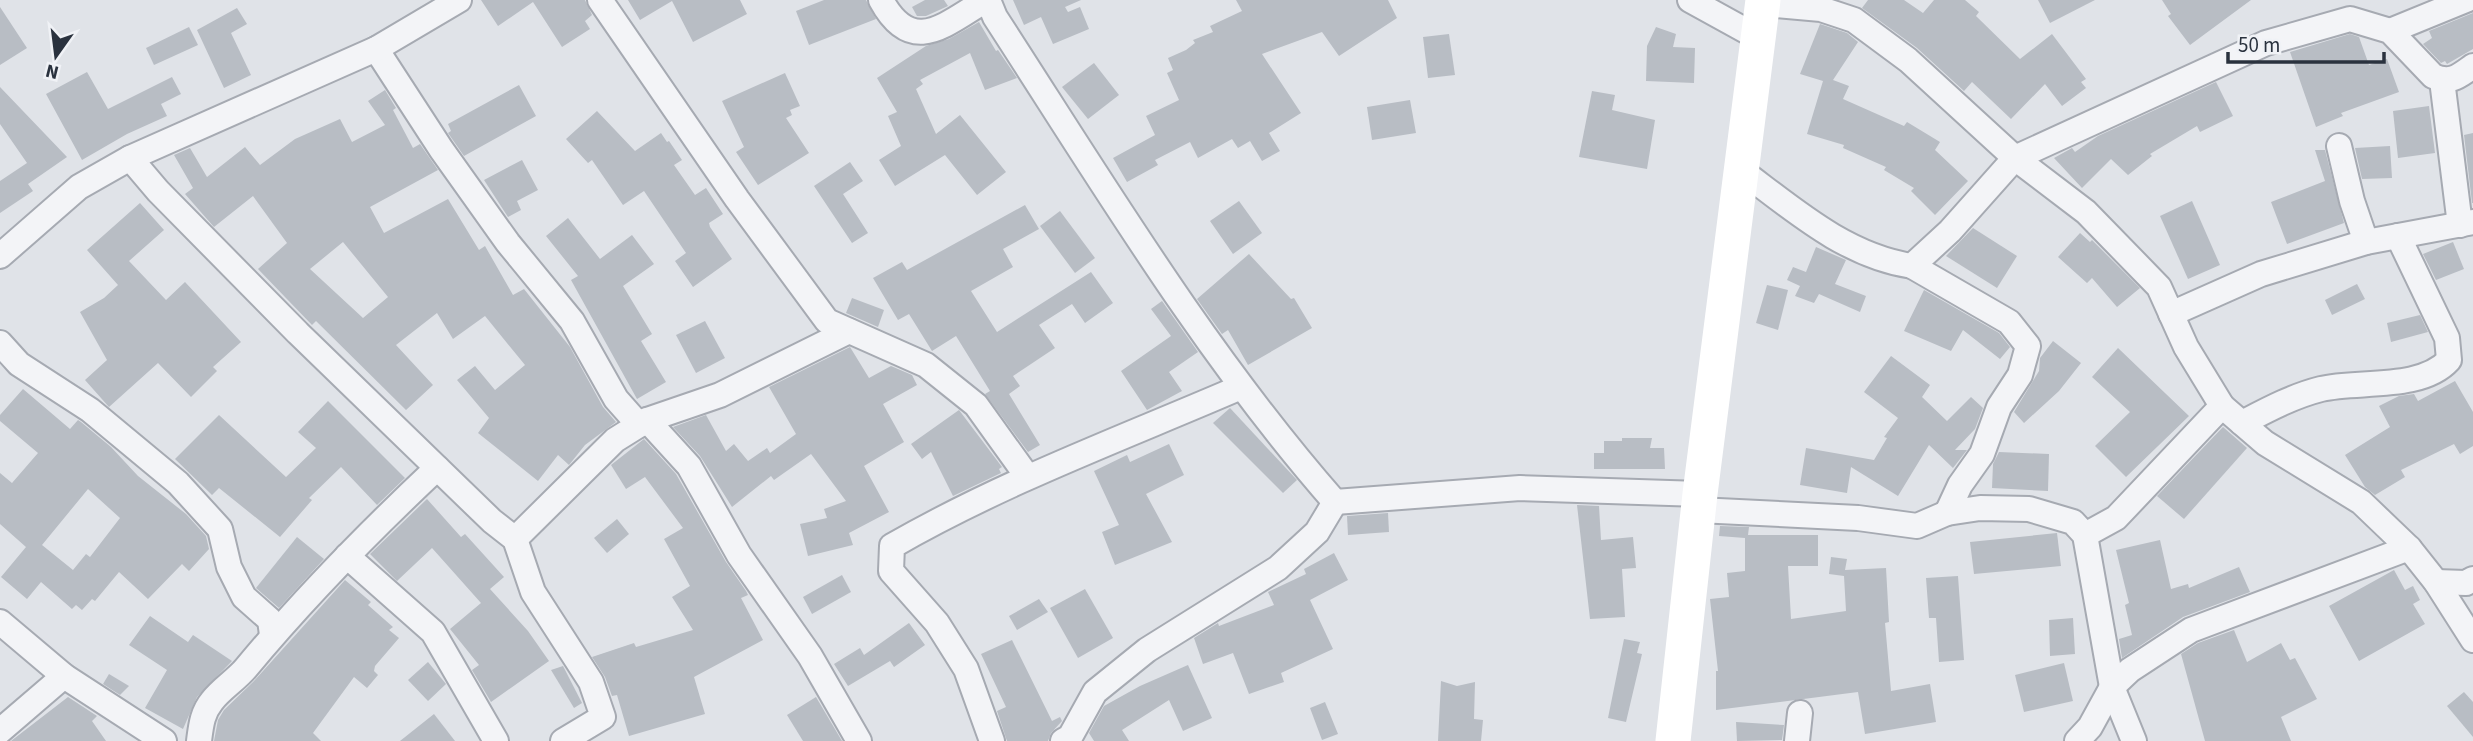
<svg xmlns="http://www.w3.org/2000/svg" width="2473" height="741" viewBox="0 0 2473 741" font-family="'Source Sans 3',sans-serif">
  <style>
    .building { fill: #b8bdc4; fill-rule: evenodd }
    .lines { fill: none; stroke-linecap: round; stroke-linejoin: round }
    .street-casing { stroke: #a6aab2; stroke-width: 28 }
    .street { stroke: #f3f4f7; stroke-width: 24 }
    .secondary { stroke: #fff; stroke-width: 35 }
  </style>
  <rect width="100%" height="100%" fill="#e0e3e8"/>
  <!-- building -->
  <g class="building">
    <polygon points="481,0 585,0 592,15 585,21 590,29 562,47 533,2 498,26"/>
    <polygon points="628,0 740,0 747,14 693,42 672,1 640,20"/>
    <polygon points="824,0 866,0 876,19 809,45 796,11"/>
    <polygon points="925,0 944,0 948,6 926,16 917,16 912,7"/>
    <polygon points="1013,0 1081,0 1065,7 1068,12 1080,7 1089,29 1053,44 1041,17 1024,25"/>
    <polygon points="1236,0 1388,0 1397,18 1339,56 1322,32 1262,54 1301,113 1269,133 1280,151 1262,161 1250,141 1238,148 1232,139 1198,158 1190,142 1155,160 1158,165 1127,182 1113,158 1155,135 1146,116 1179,100 1167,73 1173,70 1168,58 1186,50 1195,43 1193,40 1213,32 1210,26 1242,11"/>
    <polygon points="1868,0 1904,0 1923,13 1934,0 1965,0 1979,12 1976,16 2020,59 2052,34 2086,79 2081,82 2086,88 2062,106 2045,84 2011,119 1972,82 1964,91 1917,48 1862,8"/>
    <polygon points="2038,0 2095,0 2050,23"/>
    <polygon points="2162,0 2251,0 2190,45 2168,16 2171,14"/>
    <polygon points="0,7 27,48 0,65"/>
    <polygon points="237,8 247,24 231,33 251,75 224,88 197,30"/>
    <polygon points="2473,13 2473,49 2447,64 2445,61 2441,63 2423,44 2432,38 2429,31"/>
    <polygon points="979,22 996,51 998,50 1017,78 985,90 970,53 920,80 923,84 916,89 936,134 960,115 1006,172 977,195 945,155 895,186 879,160 901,146 888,116 897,112 877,78 926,46 949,39"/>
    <polygon points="1820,24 1847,33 1858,42 1833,80 1849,86 1843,99 1904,126 1907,122 1940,142 1935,150 1968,181 1935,215 1911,191 1914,188 1884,170 1886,167 1843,148 1844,145 1807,134 1823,81 1800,74"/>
    <polygon points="189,27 198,45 154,65 146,48"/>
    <polygon points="1656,27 1676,34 1673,47 1695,48 1694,83 1646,81 1647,46"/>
    <polygon points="1449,34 1455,75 1428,78 1423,37"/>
    <polygon points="2350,34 2359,37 2369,65 2387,59 2399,92 2341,113 2343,116 2316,127 2290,52"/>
    <polygon points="1094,63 1119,95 1088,119 1062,87"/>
    <polygon points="87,72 108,109 172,77 181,94 161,104 167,116 127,134 82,160 46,94"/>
    <polygon points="785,73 800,106 790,110 792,115 786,118 809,153 758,185 736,152 744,147 722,101"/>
    <polygon points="2216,82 2233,116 2200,132 2197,126 2150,154 2152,156 2128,175 2111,159 2082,188 2054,158 2072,148 2075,152 2098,136"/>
    <polygon points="519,85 536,116 464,156 448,133 451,131 448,124"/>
    <polygon points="0,87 67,157 28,184 33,191 0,213 0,181 27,163 0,124"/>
    <path d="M385 90 396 108 393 110 413 148 420 144 438 170 370 207 384 233 448 199 479 250 485 246 513 295 524 289 570 347 603 407 616 422 585 445 569 465 558 455 538 481 478 433 489 418 457 380 475 366 495 390 525 365 485 316 453 339 437 313 396 345 433 385 406 410 316 321 312 325 258 269 287 243 253 196 214 227 185 194 193 188 174 155 190 148 207 177 245 147 260 165 295 139 340 119 352 142 385 125 368 101ZM343 242 388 297 363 318 310 269Z"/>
    <polygon points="1592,91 1615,95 1612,110 1655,120 1647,169 1579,157"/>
    <polygon points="1410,100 1416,133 1372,140 1367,107"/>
    <polygon points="2429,106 2435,153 2398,158 2393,111"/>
    <polygon points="597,111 635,151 661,133 667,142 669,141 682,160 674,165 695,195 706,188 723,214 709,223 710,227 732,259 693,287 675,261 686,253 644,191 623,205 592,160 588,163 566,139"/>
    <polygon points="2473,133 2473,203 2472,203 2464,135"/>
    <polygon points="2390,146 2392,178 2362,179 2355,148"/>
    <polygon points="2315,150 2325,150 2344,223 2287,244 2271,202 2325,181"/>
    <polygon points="522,160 538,190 517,201 521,210 508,217 484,180"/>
    <polygon points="850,162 863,181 843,194 868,233 852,243 814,186"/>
    <polygon points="1239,201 1262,233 1233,254 1210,221"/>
    <polygon points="2192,201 2220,265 2188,279 2160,216"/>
    <polygon points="140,203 164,230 129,261 166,300 185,282 241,342 213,367 217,371 191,397 158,363 109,407 85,380 107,360 80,312 104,298 118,285 87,250"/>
    <polygon points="1025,205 1039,229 1003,249 1013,267 971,291 997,332 1091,272 1113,303 1085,323 1072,304 1039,325 1055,348 1013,376 1020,386 1009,394 1040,445 1028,452 985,394 990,391 956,336 932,351 909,314 898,320 873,278 902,262 907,270"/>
    <polygon points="1060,211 1095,258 1075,273 1040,226"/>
    <polygon points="568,218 600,259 632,235 654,264 623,286 652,334 641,341 666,382 637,399 571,280 578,276 546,236"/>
    <polygon points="1973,228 2017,256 1997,288 1946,256"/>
    <polygon points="2080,233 2090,242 2092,240 2140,288 2117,307 2092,278 2087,283 2058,257"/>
    <polygon points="2453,242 2464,269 2436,280 2423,254"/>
    <polygon points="1816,247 1846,260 1835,284 1866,296 1860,312 1819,294 1814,303 1795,296 1800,286 1787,280 1793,267 1806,272"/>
    <polygon points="1249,254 1291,299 1294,298 1312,328 1248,365 1228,330 1222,334 1197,299"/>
    <polygon points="2357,284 2365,299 2332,315 2325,300"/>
    <polygon points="1767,285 1788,290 1778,330 1756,323"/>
    <polygon points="1924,290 1999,333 2010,347 2000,359 1963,330 1951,351 1904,331"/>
    <polygon points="852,298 884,310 878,327 846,313"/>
    <polygon points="1162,301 1198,352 1169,372 1182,391 1147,410 1121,371 1171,336 1151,309"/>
    <polygon points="2420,315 2428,332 2391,342 2387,323"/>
    <polygon points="705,321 725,358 696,373 676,335"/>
    <polygon points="2053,341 2081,363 2059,391 2024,423 2014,412 2039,371 2040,358"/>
    <polygon points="850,347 869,378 891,366 912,375 917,385 883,404 904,442 864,466 889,512 849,533 853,545 808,556 800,524 827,518 824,509 846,501 811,454 774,480 771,476 732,507 700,456 673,427 706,415 726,451 734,444 748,461 767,448 770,453 796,434 769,387"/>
    <polygon points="2118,348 2189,416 2126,477 2095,446 2130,412 2092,377"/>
    <polygon points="1891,356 1930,385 1922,397 1947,421 1971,397 1983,408 1975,429 1955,450 1967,450 1953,468 1929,445 1898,496 1851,467 1847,493 1800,485 1806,448 1874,460 1887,438 1884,437 1898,418 1864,392"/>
    <polygon points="2455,381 2473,412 2473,446 2460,454 2454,444 2401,470 2405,477 2375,495 2365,487 2345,455 2390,427 2379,406 2399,396 2414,394 2418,401"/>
    <path d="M23 389 70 429 78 420 81 422 111 447 138 476 186 514 206 536 209 549 189 571 182 564 148 599 119 572 95 601 92 599 82 610 76 605 72 609 41 582 27 599 1 577 26 547 0 524V473L12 483 38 453 0 421V415ZM88 489 120 518 90 557 86 554 73 570 42 545Z"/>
    <polygon points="328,401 405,478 377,505 341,467 309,498 312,500 280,537 219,488 212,495 175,459 219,415 286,477 316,448 298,432"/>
    <polygon points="1230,408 1297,480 1283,493 1213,423"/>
    <polygon points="959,410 1002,467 999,469 1001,473 953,496 931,452 922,459 911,444"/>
    <polygon points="2223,427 2247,448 2184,519 2157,496"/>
    <polygon points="1622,438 1652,438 1650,448 1664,448 1665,469 1594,469 1594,453 1604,453 1604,441 1622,441"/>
    <polygon points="644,439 676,474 726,562 746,591 748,595 741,598 763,640 694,677 705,714 629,736 617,695 612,696 605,677 592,657 634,643 636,647 693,630 672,597 690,586 664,539 683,528 645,477 626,489 611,465"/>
    <polygon points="1169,444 1184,475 1146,494 1172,542 1115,565 1102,532 1119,525 1094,471 1127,455 1130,462"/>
    <polygon points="1999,452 2049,454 2048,491 1992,488 1993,464"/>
    <polygon points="427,499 461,537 465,534 504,577 490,589 528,631 549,661 491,702 472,670 479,665 450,629 481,603 432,548 397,581 370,554"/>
    <polygon points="1577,505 1599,506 1601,540 1633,537 1636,568 1622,569 1625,617 1590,619"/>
    <polygon points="1388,513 1389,532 1348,535 1347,516"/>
    <polygon points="617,519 629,534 607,553 594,538"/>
    <polygon points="1720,526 1749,527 1748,535 1818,535 1818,566 1788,566 1791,619 1846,611 1844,576 1829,574 1831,557 1847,559 1845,570 1886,568 1889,622 1885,623 1891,691 1930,684 1936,722 1865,734 1858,692 1716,710 1716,671 1718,671 1710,599 1729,597 1727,573 1745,571 1745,538 1719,536"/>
    <polygon points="2057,533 2061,566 1974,574 1970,542"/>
    <polygon points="297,537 324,559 279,608 256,588"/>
    <polygon points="2160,540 2171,589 2188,584 2189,588 2239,567 2250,592 2183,617 2122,658 2119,639 2132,635 2125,605 2129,603 2116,550"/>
    <polygon points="1334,553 1348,580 1310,600 1333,649 1281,673 1284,682 1249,694 1233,653 1203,664 1194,638 1218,623 1219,626 1274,605 1268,592 1306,574 1304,569"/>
    <polygon points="2394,570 2405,590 2413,586 2420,600 2413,604 2425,624 2359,661 2329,606"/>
    <polygon points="842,575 851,592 812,614 803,597"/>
    <polygon points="1958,576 1964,660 1939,662 1936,618 1929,618 1926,578"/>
    <polygon points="345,580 371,602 368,605 393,627 389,630 399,638 375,666 374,671 378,675 367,688 354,677 313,733 321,741 214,741 218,720 224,710 253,682"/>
    <polygon points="1085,589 1113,638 1078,658 1050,608"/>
    <polygon points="1039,599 1048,612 1017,630 1009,616"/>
    <polygon points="150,616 188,642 193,635 232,661 197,697 183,729 145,708 167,670 129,645"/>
    <polygon points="2073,618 2075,654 2050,656 2049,620"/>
    <polygon points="909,623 925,645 894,667 890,661 848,686 834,664 860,648 864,655"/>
    <polygon points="2234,630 2247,662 2281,643 2290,660 2295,658 2317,699 2281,717 2291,741 2205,741 2181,654 2198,643"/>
    <polygon points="1624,639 1640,642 1637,653 1642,654 1626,722 1608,718"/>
    <polygon points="1012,640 1052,721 1060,717 1062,721 1051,733 1048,741 1007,741 997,711 1006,707 981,654"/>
    <polygon points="428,662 446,684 428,701 408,680"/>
    <polygon points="2064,663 2073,701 2024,712 2015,675"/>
    <polygon points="1188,665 1212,718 1183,731 1169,700 1122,730 1129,741 1094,741 1089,733 1104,706 1140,686"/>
    <polygon points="563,666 582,703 574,708 551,670"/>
    <polygon points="109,674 129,686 120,695 103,684"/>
    <polygon points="1441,681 1457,686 1475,682 1474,719 1483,720 1481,741 1438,741"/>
    <polygon points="2464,692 2473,702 2473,737 2447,706"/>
    <polygon points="68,697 97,716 92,721 106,741 11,741"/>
    <polygon points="816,697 842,741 803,741 787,715"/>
    <polygon points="1325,702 1338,734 1322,740 1310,708"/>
    <polygon points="434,714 455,741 400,741"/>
    <polygon points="1736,722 1784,725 1782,740 1737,741"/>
  </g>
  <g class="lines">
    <defs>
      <g id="street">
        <polyline points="600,0 737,199 827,321 926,365 976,405 1027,476"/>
        <path d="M881 0C912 57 944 25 986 0"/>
        <path d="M988 0 995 17C1102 182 1205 354 1335 502"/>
        <polyline points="1690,0 1759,38"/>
        <polyline points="1763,4 1821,9 1854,20 1908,60 2015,158 2086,212 2159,287 2186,347 2222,406 2265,443 2361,502 2409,548 2436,582 2473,640"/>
        <polyline points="2390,31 2466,0"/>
        <polyline points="376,49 441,149 508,243 572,321 616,399 639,425"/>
        <polyline points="2442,80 2460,225"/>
        <polyline points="2339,146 2352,201 2366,242"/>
        <polyline points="130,158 158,191 298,333 492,521 515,539 533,592 591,682 603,717 563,741"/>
        <path d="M1742 171C1794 210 1846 256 1912 266L1950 231 2015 158 2266 43 2350 19 2390 31 2433 76C2451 84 2459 76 2473 66"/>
        <polyline points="0,256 79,187 130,158 376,49 459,0"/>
        <polyline points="1912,266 2009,322 2028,346 2020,375 1999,407 1982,454 1960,485 1947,513"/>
        <polyline points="2171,314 2261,274 2366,242 2473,222"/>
        <polyline points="0,343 19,364 90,410 178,483 220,529 229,567 244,597 270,620 272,635"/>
        <polyline points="647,420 689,466 739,555 810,656 859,741"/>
        <path d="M2242 423C2267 410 2293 396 2321 389 2357 380 2421 391 2449 360L2447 338 2398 236"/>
        <polyline points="1335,502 1520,488 1700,494"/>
        <polyline points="1698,510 1858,518 1917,526 1947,513 1980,508 2029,509 2073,522 2085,535 2112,687 2134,741"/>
        <polyline points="2085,535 2116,518 2222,406"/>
        <polyline points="515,539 615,440 647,420 720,395 849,331"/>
        <polyline points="347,556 433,632 496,741"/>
        <polyline points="2436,582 2466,583 2473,579"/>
        <polyline points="0,622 64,676 164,741"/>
        <polyline points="0,731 64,676"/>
        <path d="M199 741C201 726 202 713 212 701 221 689 236 680 246 668 305 597 370 531 437 468"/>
        <path d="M992 741 966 669 937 623 891 571 892 546C1003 482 1123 438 1241 387"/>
        <polyline points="1063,741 1070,737 1095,692 1147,650 1278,568 1317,532 1335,502"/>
        <polyline points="1797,741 1800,713"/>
        <polyline points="2077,741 2090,727 2112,687 2130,670 2191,630 2409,548"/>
      </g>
    </defs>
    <!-- street casing -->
    <use href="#street" class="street-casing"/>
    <!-- street -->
    <use href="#street" class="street"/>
    <!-- secondary -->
    <polyline class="secondary" points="1673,741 1700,494 1763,0"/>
  </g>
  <!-- north arrow -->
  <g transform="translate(56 56) rotate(194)" stroke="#f0f2f6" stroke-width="5" paint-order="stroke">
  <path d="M0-5L12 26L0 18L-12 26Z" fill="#2a323e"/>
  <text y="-10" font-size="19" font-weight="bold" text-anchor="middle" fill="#2a323e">N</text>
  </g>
  <!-- scale -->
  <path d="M2228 52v10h156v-10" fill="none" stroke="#2a323e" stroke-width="3.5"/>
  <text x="2238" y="52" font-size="21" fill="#2a323e" stroke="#f0f2f6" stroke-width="5" paint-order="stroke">50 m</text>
</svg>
